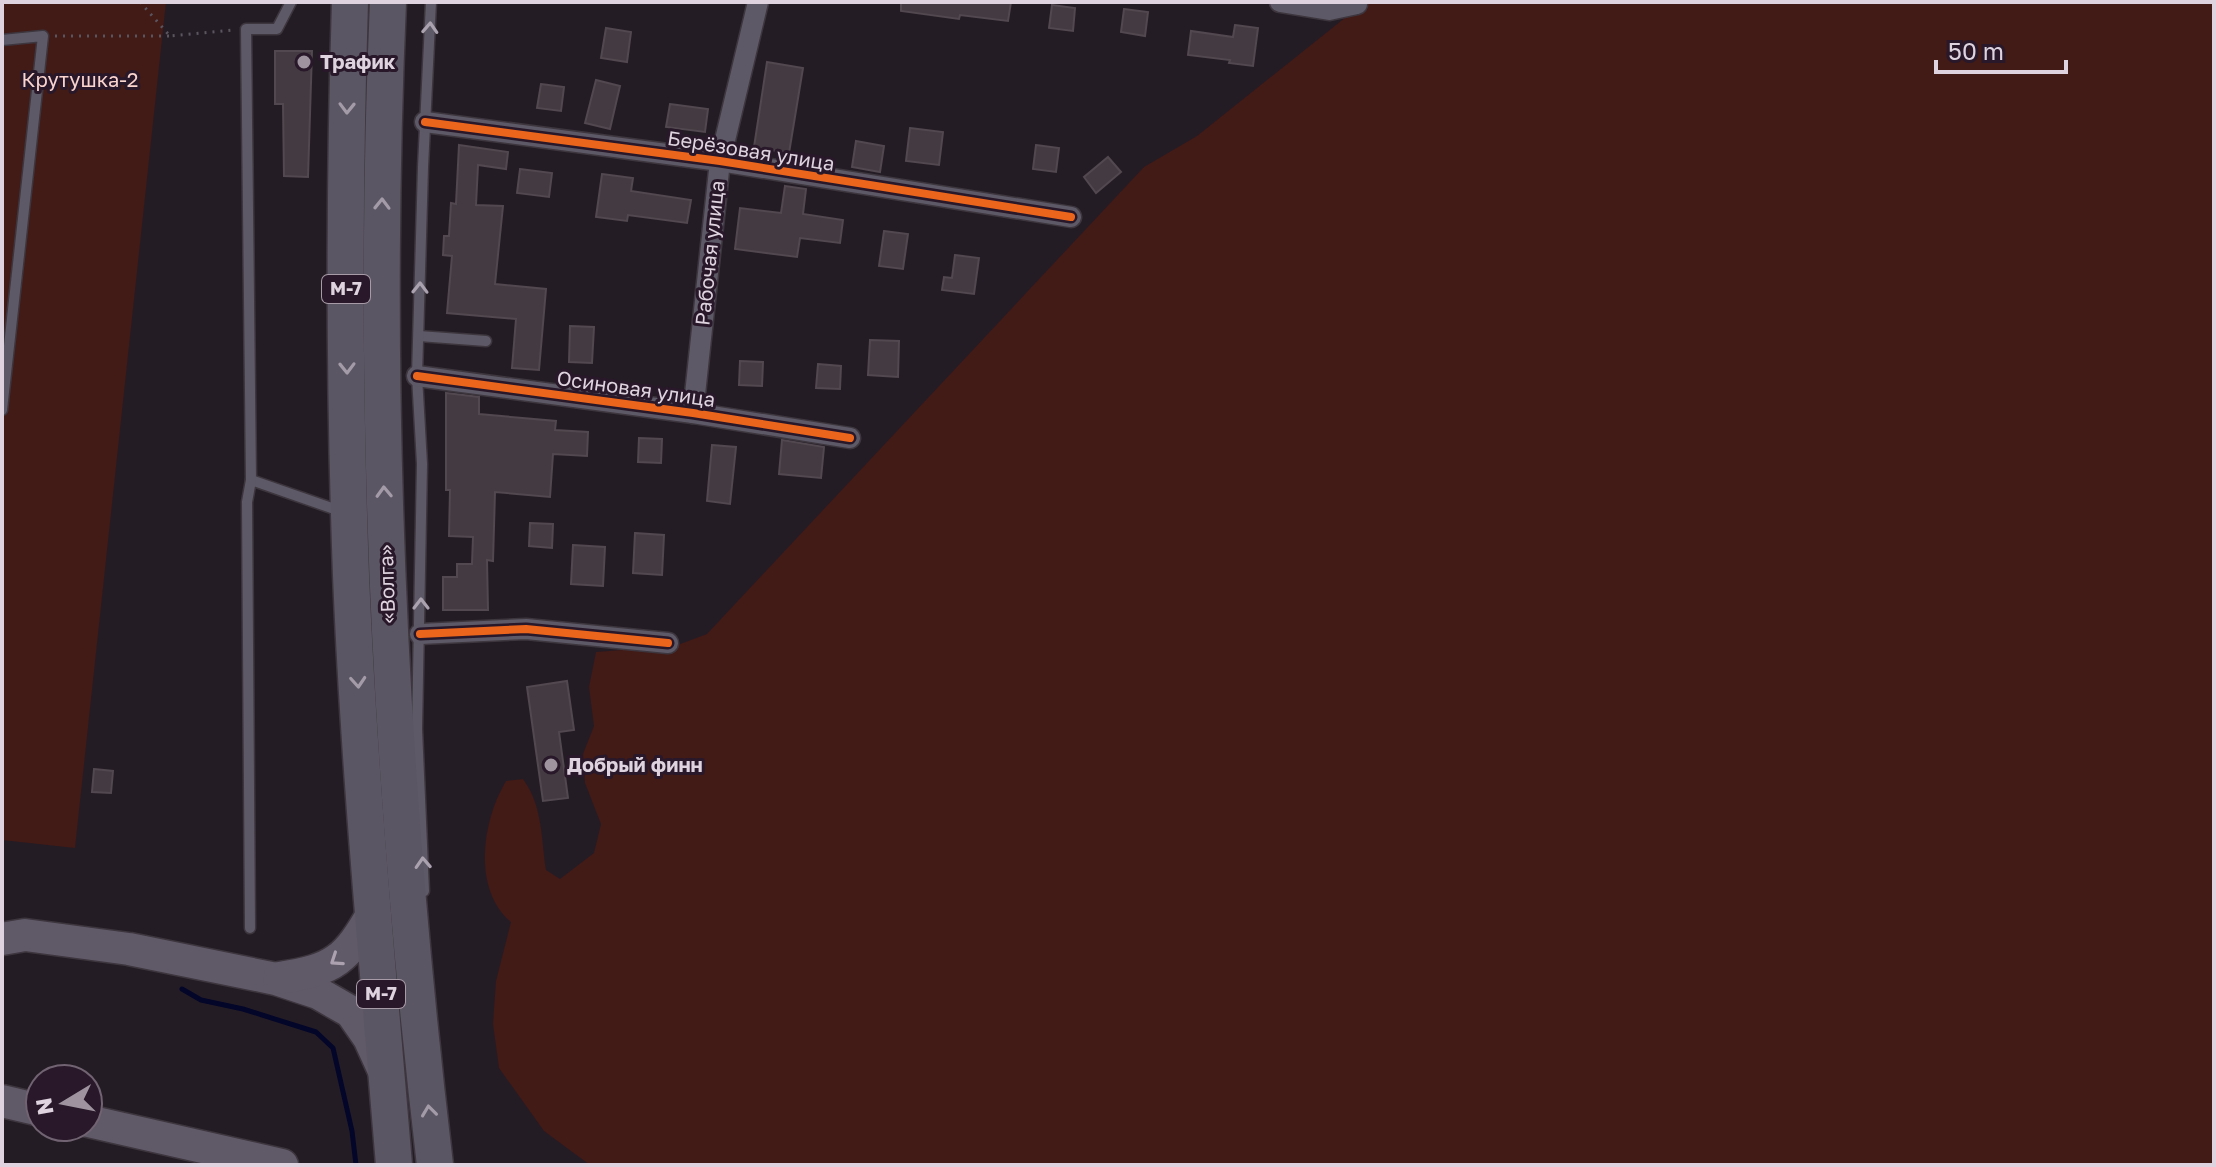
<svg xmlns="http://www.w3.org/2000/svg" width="2216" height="1167" viewBox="0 0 2216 1167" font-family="'Golos Text',sans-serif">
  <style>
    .green { fill: #421a16 }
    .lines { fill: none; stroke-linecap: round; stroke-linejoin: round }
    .stream { stroke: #030629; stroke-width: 5 }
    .building { fill: #443b42; stroke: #52484f; stroke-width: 2 }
    .lane-casing { stroke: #3d363e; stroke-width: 13 }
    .street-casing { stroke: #3d363e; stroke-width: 23 }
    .primary-casing { stroke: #3d363e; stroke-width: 35 }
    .highway-casing { stroke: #3d363e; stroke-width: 39 }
    .path { stroke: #5a555f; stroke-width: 3; stroke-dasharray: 2 6; stroke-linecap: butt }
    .lane { stroke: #5d5966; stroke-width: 10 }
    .street { stroke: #5d5966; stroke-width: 20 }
    .primary { stroke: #605968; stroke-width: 32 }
    .highway { stroke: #5b5664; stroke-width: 36 }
    .cycleway-casing { stroke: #281829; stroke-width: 13 }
    .cycleway { stroke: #eb651d; stroke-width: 8 }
    .oneway { stroke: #aba2af }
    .oneway2 { stroke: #a49ba8 }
    .oneway3 { stroke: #aca2af }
    .poi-dot { fill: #9e939e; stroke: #281829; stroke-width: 3 }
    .labels { text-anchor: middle; stroke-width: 6; stroke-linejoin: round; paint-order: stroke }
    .shield { fill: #281829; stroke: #a89ba8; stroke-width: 2 }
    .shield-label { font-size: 18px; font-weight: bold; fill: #dfd3df }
    .poi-label { font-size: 20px; font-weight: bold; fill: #dfd3df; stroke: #281829; text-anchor: start }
    .park-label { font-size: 20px; fill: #fad4ce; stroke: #281829 }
    .street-label { font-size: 20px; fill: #dfd3df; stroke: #281829 }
  </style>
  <rect width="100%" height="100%" fill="#241c25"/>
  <!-- green -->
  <g class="green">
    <polygon points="2,2 166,2 75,848 2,840"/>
    <path d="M1358 2H2214V1165H590L544 1131 499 1068 493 1024 496 981 511 922C472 889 482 821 506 781L523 779C543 806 541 839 546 870L560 879 594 853 601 824 585 783 583 754 594 726 589 687 596 652 675 646 707 634 1144 167 1197 136 1346 17Z"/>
  </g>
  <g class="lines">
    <!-- stream -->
    <polyline class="stream" points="182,989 201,1000 243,1009 316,1032 333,1048 352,1131 356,1165"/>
  </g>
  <!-- building -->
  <g class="building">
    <polygon points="901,2 1011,2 1008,21 960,15 959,19 901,11"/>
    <polygon points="1052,5 1075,8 1073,31 1049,28"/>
    <polygon points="1124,9 1148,12 1145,36 1121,32"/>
    <polygon points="1235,25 1258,28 1253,66 1229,63 1230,60 1188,55 1191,31 1233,37"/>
    <polygon points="606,28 631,32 627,62 601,58"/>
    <polygon points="275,51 312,51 308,177 284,176 283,104 275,104"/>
    <polygon points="767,62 803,68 789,153 754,147"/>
    <polygon points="596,80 620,86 610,129 585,123"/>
    <polygon points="541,84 564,87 561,111 537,108"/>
    <polygon points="670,104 708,109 705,132 666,127"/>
    <polygon points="910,128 943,132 939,165 906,161"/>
    <polygon points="856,141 884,146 880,172 852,167"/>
    <polygon points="459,145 508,152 506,169 478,165 476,205 503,206 495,284 546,289 539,370 512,368 516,319 447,313 452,256 443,255 444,236 449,236 451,203 456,204"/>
    <polygon points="1036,145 1059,148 1056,172 1033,169"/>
    <polygon points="1108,157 1121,172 1096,193 1084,177"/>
    <polygon points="520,169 552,173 549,197 517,193"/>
    <polygon points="602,174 633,178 631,191 691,200 687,223 628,215 627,221 596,217"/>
    <polygon points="785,186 806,189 803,214 843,220 840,243 800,238 797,257 735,249 740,208 781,213"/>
    <polygon points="884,231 908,234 903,269 879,266"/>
    <polygon points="955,255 979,258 974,294 942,290 944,277 952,278"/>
    <polygon points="570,326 594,327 592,363 569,362"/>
    <polygon points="870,340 899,341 898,377 868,375"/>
    <polygon points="740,361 763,362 762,386 739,385"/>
    <polygon points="818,364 841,366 840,389 816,388"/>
    <polygon points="446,393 479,397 479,414 556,421 555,430 588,432 587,456 553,454 550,497 495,492 493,561 487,560 488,610 443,610 443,577 457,577 457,564 472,564 473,537 449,536 450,490 446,490"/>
    <polygon points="639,438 662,439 661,463 638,462"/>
    <polygon points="782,440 824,447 821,478 779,474"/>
    <polygon points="712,445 736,447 730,504 707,501"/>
    <polygon points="530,523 553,524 552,548 529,546"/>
    <polygon points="635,533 664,535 662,575 633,573"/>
    <polygon points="573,545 605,547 603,586 571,584"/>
    <polygon points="567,681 574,730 559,732 568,798 543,801 527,687"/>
    <polygon points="94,769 113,771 111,793 92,792"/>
  </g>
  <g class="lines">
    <defs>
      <g id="lane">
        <polyline points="2,40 43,36 2,410"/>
        <polyline points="419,336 486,341"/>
        <polyline points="251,480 343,512"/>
        <polyline points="424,891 417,729 422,464 417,376 423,167 431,2"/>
        <polyline points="250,928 247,502 251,480 246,29 277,29 291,2"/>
      </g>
      <g id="street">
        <polyline points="1280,2 1329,10 1357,4"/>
        <polyline points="425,122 720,161 1071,217"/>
        <polyline points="417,376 693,413 850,438"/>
        <polyline points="693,413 720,161 758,2"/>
        <polyline points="420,634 526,629 668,643"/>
      </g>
      <g id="primary">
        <polyline points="2,939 25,935 129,949 276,979 318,993 351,1012 369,1038 384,1071"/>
        <path d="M279 978C335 970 347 959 374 911"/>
        <polyline points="2,1101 40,1110"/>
        <polyline points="88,1121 282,1165"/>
      </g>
      <g id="highway">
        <path d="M350 2C344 193 344 384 351 575 359 772 378 969 394 1165"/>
        <path d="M388 2C371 391 389 779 435 1165"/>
      </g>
    </defs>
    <!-- lane casing -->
    <use href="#lane" class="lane-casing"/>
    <!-- street casing -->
    <use href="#street" class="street-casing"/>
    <!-- primary casing -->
    <use href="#primary" class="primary-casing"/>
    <!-- highway casing -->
    <use href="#highway" class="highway-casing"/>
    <!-- path -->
    <g class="path">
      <polyline points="140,2 170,36 234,30"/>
      <polyline points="55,36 170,36"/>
    </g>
    <!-- lane -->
    <use href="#lane" class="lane"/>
    <!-- street -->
    <use href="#street" class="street"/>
    <!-- primary -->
    <use href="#primary" class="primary"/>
    <!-- highway -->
    <use href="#highway" class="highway"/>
    <defs>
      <g id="cycleway">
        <polyline points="425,122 720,161 1071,217"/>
        <polyline points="417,376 693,413 850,438"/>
        <polyline points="420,634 526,629 668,643"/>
      </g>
    </defs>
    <!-- cycleway casing -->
    <use href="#cycleway" class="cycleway-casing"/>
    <!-- cycleway -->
    <use href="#cycleway" class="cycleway"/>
  </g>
  <!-- one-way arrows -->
  <defs><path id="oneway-chevron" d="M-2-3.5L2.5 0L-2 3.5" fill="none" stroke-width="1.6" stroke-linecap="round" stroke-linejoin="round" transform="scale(2)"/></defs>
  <g class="oneway">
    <use href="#oneway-chevron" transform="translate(430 28) rotate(-87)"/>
    <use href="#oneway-chevron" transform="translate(420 288) rotate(-89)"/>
    <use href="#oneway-chevron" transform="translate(421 604) rotate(-90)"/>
    <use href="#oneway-chevron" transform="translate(423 863) rotate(-93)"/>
  </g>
  <g class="oneway2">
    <use href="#oneway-chevron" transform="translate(347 108) rotate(91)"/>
    <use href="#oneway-chevron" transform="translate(382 204) rotate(-89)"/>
    <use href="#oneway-chevron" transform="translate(347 368) rotate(89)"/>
    <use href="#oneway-chevron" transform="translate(384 492) rotate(-92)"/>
    <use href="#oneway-chevron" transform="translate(358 682) rotate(86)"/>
    <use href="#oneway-chevron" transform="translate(429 1111) rotate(-97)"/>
  </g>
  <use class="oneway3" href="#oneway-chevron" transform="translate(336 960) rotate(146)"/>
  <!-- markers -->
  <g class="poi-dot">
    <circle cx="304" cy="62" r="8"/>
    <circle cx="551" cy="765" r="8"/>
  </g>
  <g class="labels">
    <!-- shield labels -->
    <g class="shield">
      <rect x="322" y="275" width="48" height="28" rx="6"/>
      <rect x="357" y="980" width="48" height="28" rx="6"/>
    </g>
    <g class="shield-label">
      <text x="346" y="295">М-7</text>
      <text x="381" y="1000">М-7</text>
    </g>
    <!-- poi labels -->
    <g class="poi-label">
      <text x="320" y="69">Трафик</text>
      <text x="567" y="772">Добрый финн</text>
    </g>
    <!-- park labels -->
    <g class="park-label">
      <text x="80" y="87">Крутушка-2</text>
    </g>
    <!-- street labels -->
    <g class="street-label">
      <text transform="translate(751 151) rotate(9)" y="7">Берёзовая улица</text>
      <text transform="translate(710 253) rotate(-84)" y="7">Рабочая улица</text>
      <text transform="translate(636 389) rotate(8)" y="7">Осиновая улица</text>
      <text transform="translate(387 584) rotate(-92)" y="7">«Волга»</text>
    </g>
  </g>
  <!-- border -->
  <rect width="2216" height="1167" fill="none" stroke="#dfd3df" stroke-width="8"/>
  <!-- north arrow -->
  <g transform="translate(64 1103) rotate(260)"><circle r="38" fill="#281829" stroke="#716372" stroke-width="2"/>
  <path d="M0-6L14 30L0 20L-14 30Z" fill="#9e939e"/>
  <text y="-12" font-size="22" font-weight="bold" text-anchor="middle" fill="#dfd3df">N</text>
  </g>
  <!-- scale -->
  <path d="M1936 60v12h130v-12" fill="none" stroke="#dfd3df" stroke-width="4"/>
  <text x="1948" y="60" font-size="24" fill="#dfd3df" stroke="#281829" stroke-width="6" paint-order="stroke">50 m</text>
</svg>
